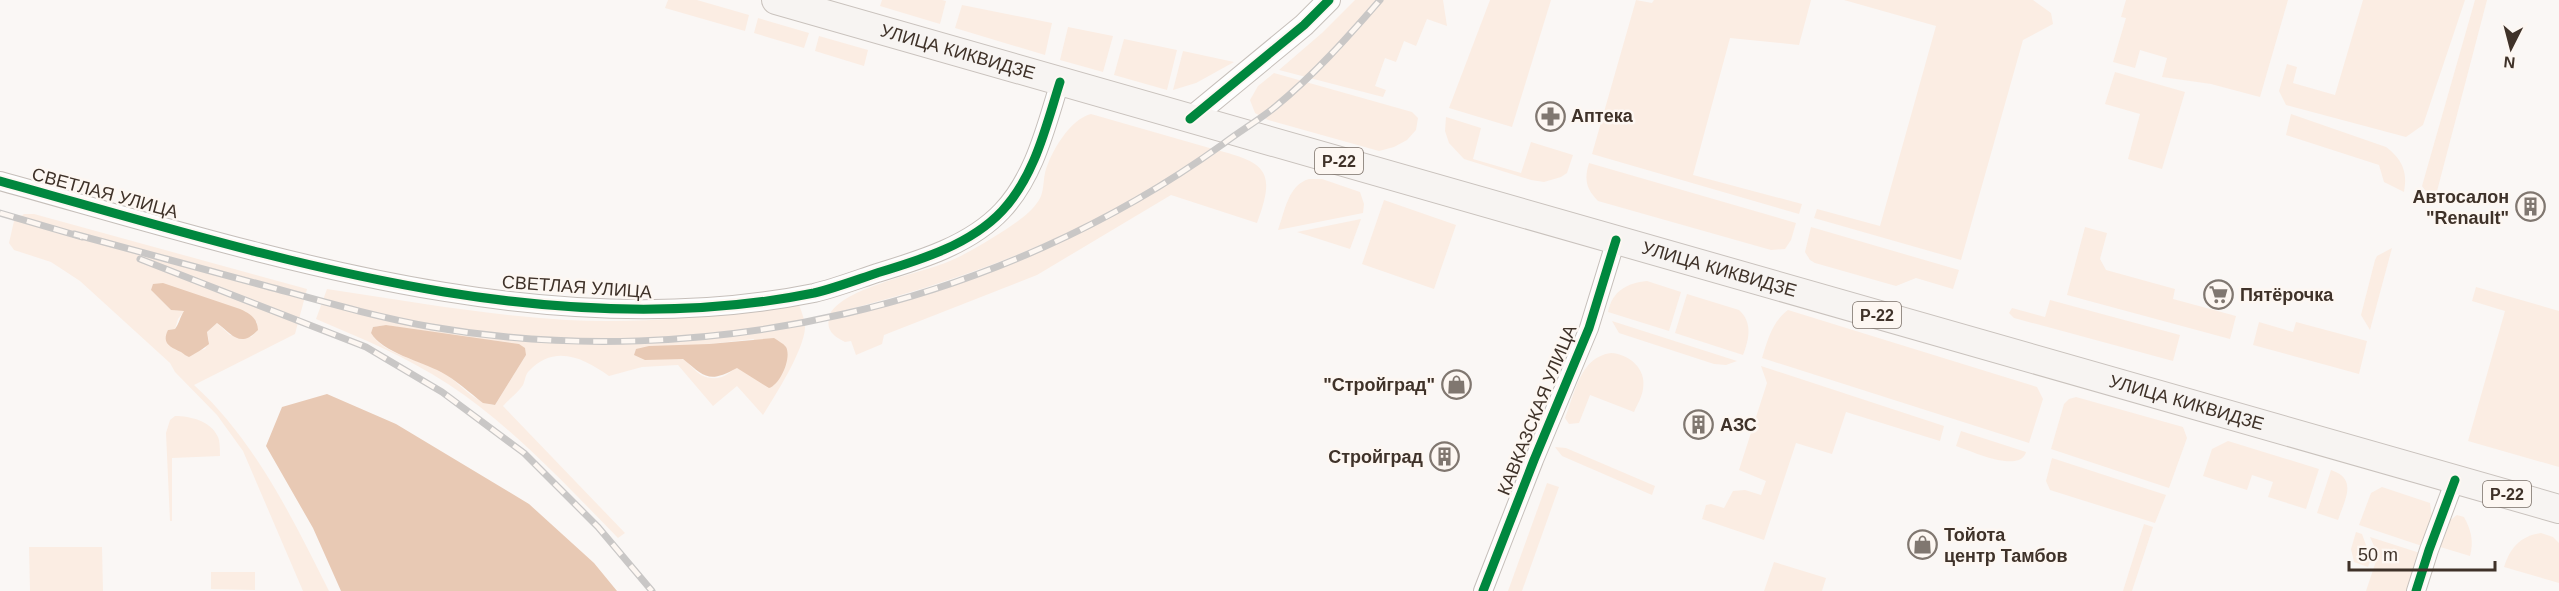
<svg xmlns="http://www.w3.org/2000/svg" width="2559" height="591" viewBox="0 0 2559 591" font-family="Arial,sans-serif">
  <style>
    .green { fill: #fbede3; fill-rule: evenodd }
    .forest { fill: #e8c9b4 }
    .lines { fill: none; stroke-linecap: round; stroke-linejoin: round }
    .minor-casing { stroke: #c6bfba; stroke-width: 20 }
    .tertiary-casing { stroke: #c6bfba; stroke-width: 24 }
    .primary-casing { stroke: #c9c2bd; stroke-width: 30 }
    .minor { stroke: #fefefe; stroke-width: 18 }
    .tertiary { stroke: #fefefe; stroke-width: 22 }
    .primary { stroke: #f7f4f2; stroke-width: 28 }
    .rail-casing { stroke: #c9c7c6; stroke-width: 7 }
    .rail { stroke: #fdf7f2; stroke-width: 4.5; stroke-dasharray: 14; stroke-linecap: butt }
    .cycleway-casing { stroke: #fdf7f2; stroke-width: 13 }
    .cycleway { stroke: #00873e; stroke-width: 9 }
    .labels { text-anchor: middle; stroke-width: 5; stroke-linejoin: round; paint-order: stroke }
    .shield { fill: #fdf7f2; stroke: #786d65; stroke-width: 1.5 }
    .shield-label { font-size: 16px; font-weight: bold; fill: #3f3229 }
    .street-label { font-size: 18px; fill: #3f3229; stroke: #fdf7f2 }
    .poi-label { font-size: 18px; font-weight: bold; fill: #3f3229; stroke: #fdf7f2; text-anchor: start }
  </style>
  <rect width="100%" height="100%" fill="#faf7f5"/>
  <!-- green -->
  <g class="green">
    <polygon points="668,0 697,0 749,15 745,31 665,8"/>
    <polygon points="882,0 942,0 946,1 940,24 880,6"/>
    <polygon points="1355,0 1443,0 1447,26 1427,19 1416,46 1404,41 1396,62 1385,58 1375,86 1386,90 1383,97 1279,70 1322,33"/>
    <polygon points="1490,0 1551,0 1512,127 1449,108"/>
    <polygon points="1636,0 1652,3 1654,0 1811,0 1799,45 1730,38 1693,175 1802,204 1799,214 1592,154"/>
    <polygon points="1844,0 2033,0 2051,13 2053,24 2023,40 1961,260 1814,218 1817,209 1880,226 1936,26"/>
    <polygon points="2126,0 2288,0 2260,97 2211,84 2162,77 2167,58 2140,50 2135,68 2113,62 2126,18 2121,17"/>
    <polygon points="2363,0 2465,0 2423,125 2406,137 2286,105 2279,91 2287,64 2297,67 2293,83 2335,95"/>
    <polygon points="2475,0 2487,0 2436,195 2427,193 2422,186"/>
    <polygon points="962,5 1052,23 1045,55 955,28"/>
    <polygon points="758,18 809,33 804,48 754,33"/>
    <polygon points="1068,27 1113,36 1103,72 1060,60"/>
    <polygon points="819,36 868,50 864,66 815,51"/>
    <polygon points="1124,39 1177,50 1167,90 1114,75"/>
    <polygon points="1183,51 1234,62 1196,83 1173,90"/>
    <polygon points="2115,72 2185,92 2162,169 2128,159 2140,114 2105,104"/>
    <polygon points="1274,73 1412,112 1418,118 1416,130 1407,140 1394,147 1379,151 1268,120 1255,113 1250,100 1258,86"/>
    <path d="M1091 114 1213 149C1098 231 966 281 830 314 844 288 917 274 945 263 966 255 987 241 1005 230 1018 221 1031 213 1039 200 1044 192 1043 182 1045 173 1050 153 1070 119 1091 114Z"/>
    <path d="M2291 114 2386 147C2402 159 2408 172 2404 192L2384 182 2379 165 2286 135Z"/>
    <polygon points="1446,117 1481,128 1473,159 1521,173 1531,142 1573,155 1567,173 1561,177 1544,182 1531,180 1464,159 1449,143 1445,131"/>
    <path d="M1217 150C1267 163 1276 172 1257 223L1171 195 1037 275 884 335 882 344 856 355 851 341 845 342C835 337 826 331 829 319 970 287 1099 235 1217 150Z"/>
    <path d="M1589 163 1796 223 1791 240 1785 249 1771 250 1598 201C1586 189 1584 179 1589 163Z"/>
    <path d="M1309 179H1322L1360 192 1364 204 1363 213 1278 230C1285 211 1288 185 1309 179Z"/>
    <polygon points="1384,200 1456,225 1434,289 1362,264"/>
    <path d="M24 214H34L307 289 295 334 194 385C254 439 293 519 329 591H303L243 451 217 415 175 372 170 363 80 281 51 262 14 250 9 243 14 221ZM151 290 257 322V331L251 337 230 335 217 323 207 332 209 341 205 349 194 352 168 330 175 329 178 319 184 311 171 310Z"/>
    <polygon points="1361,219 1350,249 1297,232"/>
    <polygon points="1811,227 1959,270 1953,289 1916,278 1896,286 1815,263 1810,260 1805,252"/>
    <polygon points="2085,227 2107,233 2100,259 2106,270 2175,289 2173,299 2236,316 2230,339 2067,295"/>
    <polygon points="2392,248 2370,330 2361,315 2375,260 2377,256"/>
    <path d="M1647 281 1681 292 1669 331 1608 312C1612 291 1627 283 1647 281Z"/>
    <polygon points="2476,287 2559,311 2559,467 2468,441 2505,311 2472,301"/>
    <path d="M327 289C406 301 486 315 566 320 641 324 724 316 799 305 802 313 805 320 805 328 804 350 775 396 763 415L737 386 713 406 678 365 642 367 609 376C584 358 554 343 528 372 525 376 525 381 523 385 518 393 509 399 503 406L625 533 618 538C565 484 512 426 448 384 407 357 361 338 316 319ZM386 325 451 336 526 355 495 405C474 403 461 384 444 373 423 360 384 356 371 333L373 327ZM754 339C743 358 729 388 701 375 695 371 689 363 683 359L709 344Z"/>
    <path d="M1687 294 1739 310C1753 323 1749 339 1743 355L1675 333Z"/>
    <polygon points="2050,300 2180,335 2173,361 2014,318 2009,313 2012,308 2045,317"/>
    <path d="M1788 310 2037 387 2043 399 2029 443 1762 358C1768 339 1772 322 1788 310Z"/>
    <polygon points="1612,321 1737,361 1726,365 1714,364 1619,333"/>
    <polygon points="2259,322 2293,332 2296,322 2367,341 2359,374 2253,345"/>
    <path d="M1611 353C1629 354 1647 369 1643 389 1642 397 1637 405 1634 412L1590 395 1579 423 1569 424 1565 418C1575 393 1580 357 1611 353Z"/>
    <polygon points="1761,366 1944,426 1940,441 1846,412 1832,454 1796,443 1764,540 1702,519 1706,505 1711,504 1724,508 1733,491 1745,490 1761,495 1766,481 1739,470 1767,383"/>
    <polygon points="2076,397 2183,427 2187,438 2169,488 2051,449 2064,404 2069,399"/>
    <path d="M175 416C190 416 211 421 218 437 220 442 220 450 220 456L172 458V521H170L166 433 170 420Z"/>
    <path d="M1961 431 2026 452C2020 474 1971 451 1956 446Z"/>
    <polygon points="2228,441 2319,469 2306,509 2268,497 2273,482 2252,475 2247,490 2203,476 2212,449"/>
    <polygon points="1555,447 1566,448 1655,486 1652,495 1562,456"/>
    <polygon points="2052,458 2166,495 2155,523 2050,490 2046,481"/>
    <path d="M2331 470C2358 479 2345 499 2338 520L2317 513Z"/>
    <polygon points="1547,483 1559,487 1522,591 1508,591"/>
    <polygon points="2382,487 2430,503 2432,517 2422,546 2359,525 2371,493"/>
    <path d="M2457 515 2464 517C2471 530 2474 541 2470 556L2437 546 2448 522Z"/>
    <polygon points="2144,524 2153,527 2132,591 2123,591"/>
    <polygon points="2356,532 2362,534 2371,559 2368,567 2354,562 2351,549"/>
    <path d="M2541 533 2553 537 2559 543V583L2504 567C2510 548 2520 536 2541 533Z"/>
    <polygon points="2370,537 2420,553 2407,591 2366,591 2378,555"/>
    <polygon points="29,547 102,547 103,591 30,591"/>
    <polygon points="1774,562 1826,578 1822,591 1764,591"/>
    <polygon points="211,572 255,572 255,590 211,589"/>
  </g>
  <!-- forest -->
  <g class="forest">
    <path d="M163 283 240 309C251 314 257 318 258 330 240 349 232 334 217 323L207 332 209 344C206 347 193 355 189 357 186 356 184 354 181 352 171 347 161 344 168 330L175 329C179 324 180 317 184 311L171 310 151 290 153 284Z"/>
    <path d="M386 325 519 344 525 348 526 355 495 405 483 403C470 393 456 380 441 372 422 362 382 352 371 333L373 327Z"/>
    <path d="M774 338C778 341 783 343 786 347 792 358 780 385 769 388L737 368C709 383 706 378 683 359L645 360 634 355 636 349 649 346 709 344Z"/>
    <polygon points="327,394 396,424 529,504 594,563 617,591 341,591 313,528 266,446 282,407"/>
  </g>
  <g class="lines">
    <defs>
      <g id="minor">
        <path d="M0 181C260 253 543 348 814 293 835 288 856 280 877 273 920 260 970 245 1002 211 1035 176 1046 126 1060 82"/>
        <polyline points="1483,591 1534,460 1589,328 1616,240"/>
        <polyline points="2416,591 2429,550 2455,480"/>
      </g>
      <polyline id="tertiary" points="1190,119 1304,25 1329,0"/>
      <g id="primary">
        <path id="s1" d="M776 0 2559 509"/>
      </g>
    </defs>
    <!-- minor casing -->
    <use href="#minor" class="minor-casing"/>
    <!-- tertiary casing -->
    <use href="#tertiary" class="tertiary-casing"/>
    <!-- primary casing -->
    <use href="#primary" class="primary-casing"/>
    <!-- minor -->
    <use href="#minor" class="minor"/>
    <!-- tertiary -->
    <use href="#tertiary" class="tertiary"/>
    <!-- primary -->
    <use href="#primary" class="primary"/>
    <defs>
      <g id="rail">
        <polyline points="0,213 82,237"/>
        <path d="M74 234C138 251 202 269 266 286 321 301 376 317 432 327 704 374 1000 305 1223 144 1240 131 1259 120 1275 107 1314 75 1347 38 1380 0"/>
        <polyline points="140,259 366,347 442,392 524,453 598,527 652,591"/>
      </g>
    </defs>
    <!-- rail casing -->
    <use href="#rail" class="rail-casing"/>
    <!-- rail -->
    <use href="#rail" class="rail"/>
    <defs>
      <g id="cycleway">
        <polyline points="1190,119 1304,25 1329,0"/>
        <path d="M0 181C260 253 543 348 814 293 835 288 856 280 877 273 920 260 970 245 1002 211 1035 176 1046 126 1060 82"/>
        <polyline points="1483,591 1534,460 1589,328 1616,240"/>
        <polyline points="2416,591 2429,550 2455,480"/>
      </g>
    </defs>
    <!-- cycleway casing -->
    <use href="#cycleway" class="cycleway-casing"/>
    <!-- cycleway -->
    <use href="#cycleway" class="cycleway"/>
  </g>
  <!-- icons -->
  <defs>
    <symbol id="pharmacy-ring" viewBox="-11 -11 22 22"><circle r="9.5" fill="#fdf7f2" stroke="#807770" stroke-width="1.5"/><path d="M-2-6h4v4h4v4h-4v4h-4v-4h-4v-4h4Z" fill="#807770"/></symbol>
    <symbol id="building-ring" viewBox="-11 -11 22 22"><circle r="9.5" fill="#fdf7f2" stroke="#807770" stroke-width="1.5"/><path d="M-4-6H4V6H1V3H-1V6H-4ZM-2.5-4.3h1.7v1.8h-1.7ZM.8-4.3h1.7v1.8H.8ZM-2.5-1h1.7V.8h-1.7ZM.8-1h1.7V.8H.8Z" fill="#807770"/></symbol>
    <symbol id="supermarket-ring" viewBox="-11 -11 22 22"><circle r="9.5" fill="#fdf7f2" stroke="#807770" stroke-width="1.5"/><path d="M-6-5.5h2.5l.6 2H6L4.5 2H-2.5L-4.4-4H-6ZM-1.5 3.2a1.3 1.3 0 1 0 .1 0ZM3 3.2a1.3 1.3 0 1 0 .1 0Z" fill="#807770"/></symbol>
    <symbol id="shop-ring" viewBox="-11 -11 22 22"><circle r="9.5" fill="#fdf7f2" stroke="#807770" stroke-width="1.5"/><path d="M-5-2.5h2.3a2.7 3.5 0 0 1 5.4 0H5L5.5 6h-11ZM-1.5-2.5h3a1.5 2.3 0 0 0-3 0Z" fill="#807770"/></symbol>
  </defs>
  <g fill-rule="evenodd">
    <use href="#pharmacy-ring" x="1534" y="100" width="33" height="33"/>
    <use href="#building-ring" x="2514" y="190" width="33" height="33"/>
    <use href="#supermarket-ring" x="2202" y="278" width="33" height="33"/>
    <use href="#shop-ring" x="1440" y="368" width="33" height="33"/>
    <use href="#building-ring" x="1682" y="408" width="33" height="33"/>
    <use href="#building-ring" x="1428" y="440" width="33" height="33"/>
    <use href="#shop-ring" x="1906" y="528" width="33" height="33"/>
  </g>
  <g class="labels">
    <!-- shield labels -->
    <g class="shield">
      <rect x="1315" y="148" width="48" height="26" rx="4.5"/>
      <rect x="1853" y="302" width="48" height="26" rx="4.5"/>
      <rect x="2483" y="481" width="48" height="26" rx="4.5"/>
    </g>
    <g class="shield-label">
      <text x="1339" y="167">Р-22</text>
      <text x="1877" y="321">Р-22</text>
      <text x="2507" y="500">Р-22</text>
    </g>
    <!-- street labels -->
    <g class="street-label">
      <text dy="6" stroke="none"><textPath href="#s1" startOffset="189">УЛИЦА КИКВИДЗЕ</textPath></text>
      <text transform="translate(105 193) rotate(15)" y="6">СВЕТЛАЯ УЛИЦА</text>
      <text dy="6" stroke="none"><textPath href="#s1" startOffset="981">УЛИЦА КИКВИДЗЕ</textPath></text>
      <text transform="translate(577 287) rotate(4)" y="6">СВЕТЛАЯ УЛИЦА</text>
      <text dy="6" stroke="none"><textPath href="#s1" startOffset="1467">УЛИЦА КИКВИДЗЕ</textPath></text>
      <text transform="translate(1537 410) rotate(-68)" y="6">КАВКАЗСКАЯ УЛИЦА</text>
    </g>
    <!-- poi labels -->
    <g class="poi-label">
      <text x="1571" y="122">Аптека</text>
      <text x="2509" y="203" text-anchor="end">Автосалон<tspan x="2509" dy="21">"Renault"</tspan></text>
      <text x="2240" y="301">Пятёрочка</text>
      <text x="1435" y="391" text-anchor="end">"Стройград"</text>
      <text x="1720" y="431">АЗС</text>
      <text x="1423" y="463" text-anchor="end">Стройград</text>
      <text x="1944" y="541">Тойота<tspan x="1944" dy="21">центр Тамбов</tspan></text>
    </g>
  </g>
  <!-- north arrow -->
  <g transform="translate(2511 48) rotate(186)" stroke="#fdf7f2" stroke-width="4.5" paint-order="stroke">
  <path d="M0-4.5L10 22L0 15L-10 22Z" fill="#3f3229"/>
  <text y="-9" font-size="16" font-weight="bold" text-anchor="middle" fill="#3f3229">N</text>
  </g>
  <!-- scale -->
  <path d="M2349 561v9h146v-9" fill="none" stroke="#3f3229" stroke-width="3"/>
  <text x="2358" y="561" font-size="18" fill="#3f3229" stroke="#fdf7f2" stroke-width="4.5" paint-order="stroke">50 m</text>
</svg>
